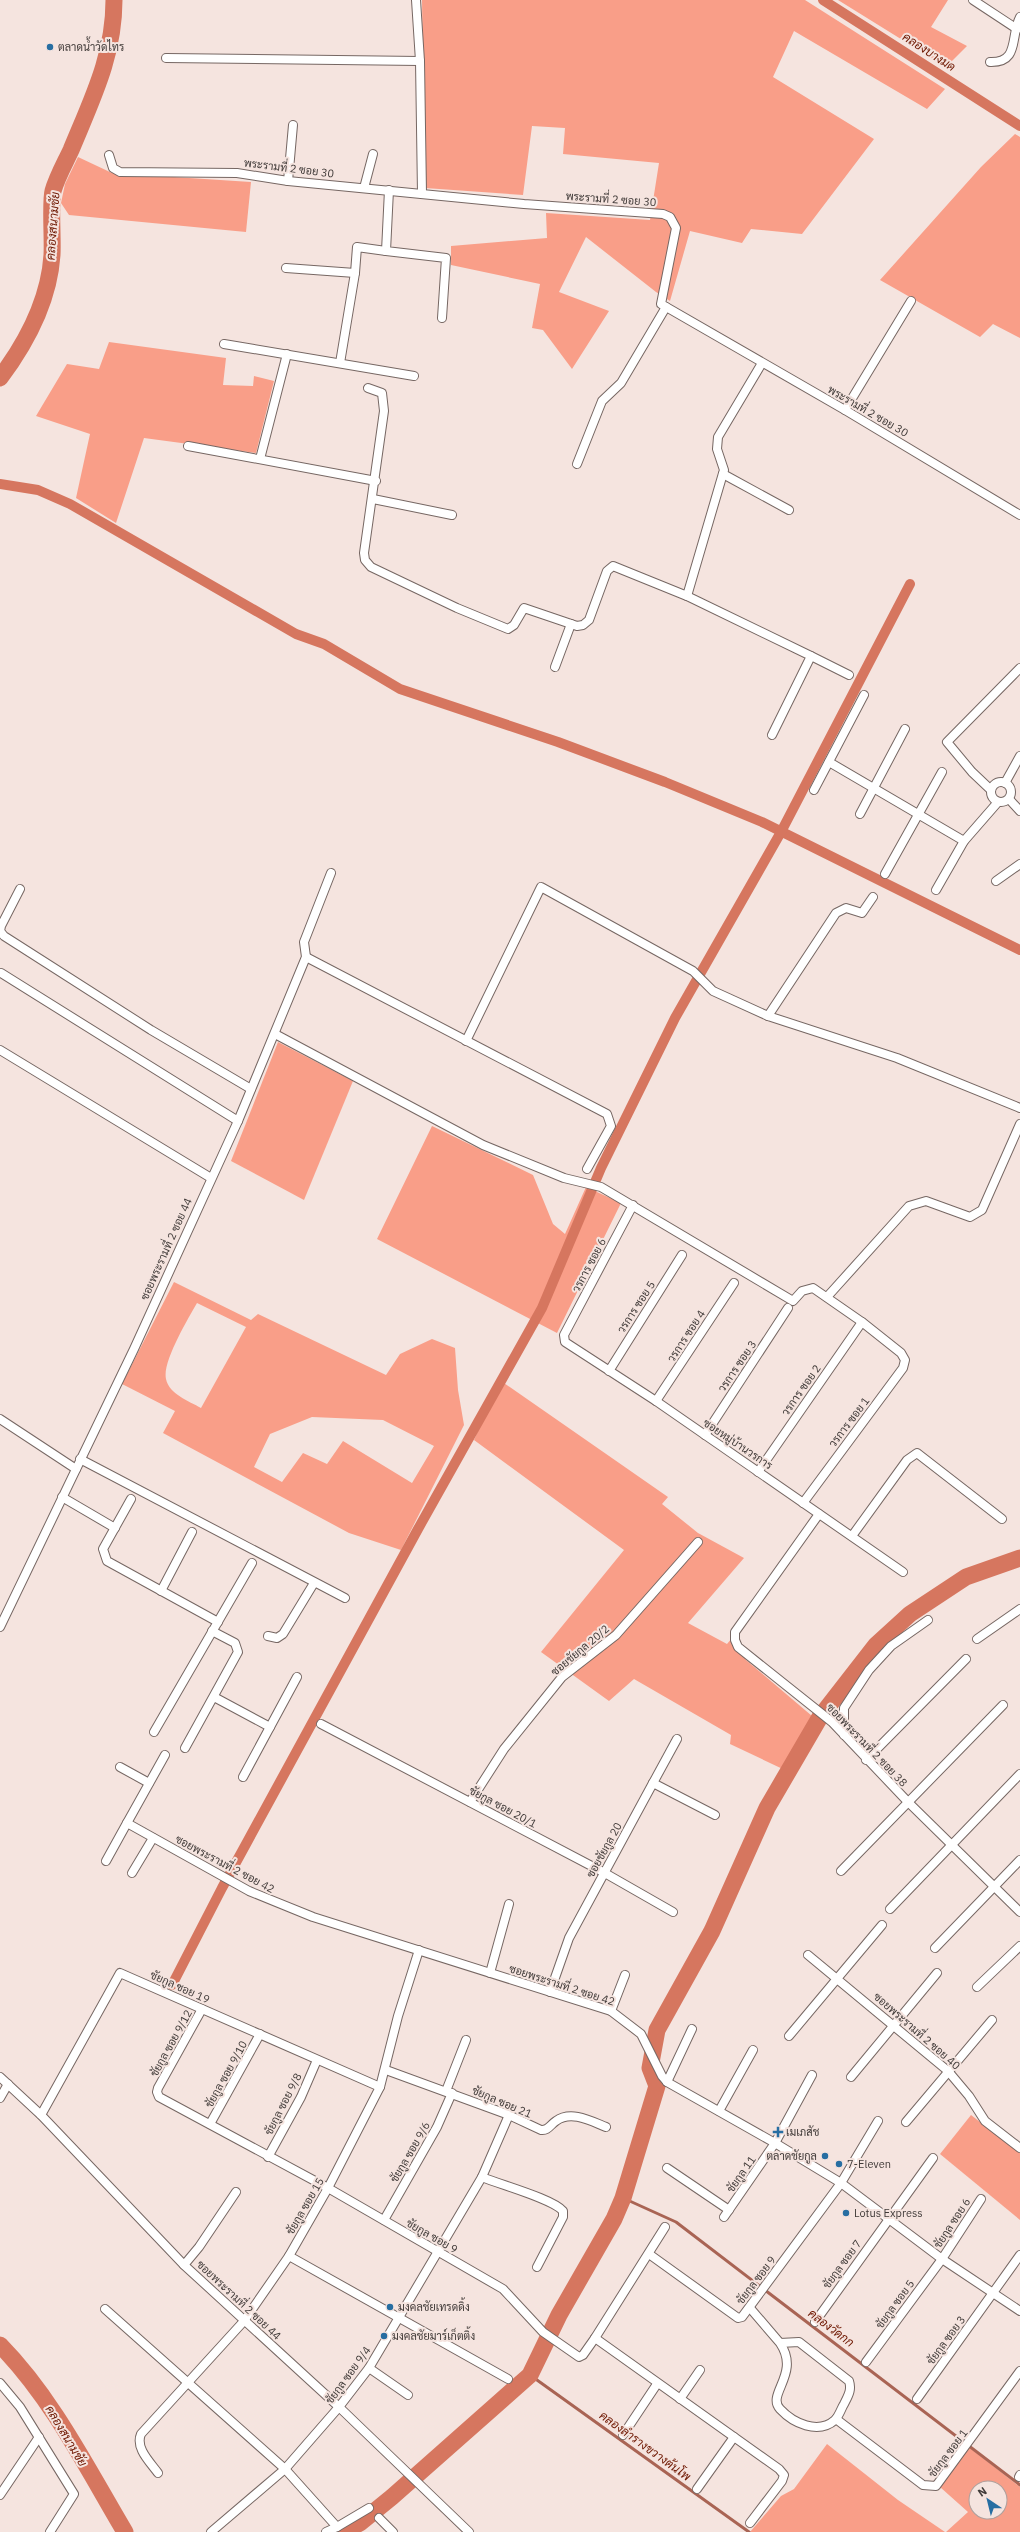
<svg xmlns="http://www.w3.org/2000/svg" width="1020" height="2532" viewBox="0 0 1020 2532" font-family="'IBM Plex Sans',Sarabun,sans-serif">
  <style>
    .green { fill: #f99e88; fill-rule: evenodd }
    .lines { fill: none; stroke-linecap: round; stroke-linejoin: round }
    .stream { stroke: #a96454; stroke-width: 3 }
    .canal { stroke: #d6765f; stroke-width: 10 }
    .river { stroke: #d6765f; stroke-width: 17 }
    .minor-casing { stroke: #766763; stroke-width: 10 }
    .minor { stroke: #fff; stroke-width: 8 }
    .poi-dot { fill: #276ea2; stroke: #f5e4df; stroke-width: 1.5 }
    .labels { text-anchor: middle; stroke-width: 4; stroke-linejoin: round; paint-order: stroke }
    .poi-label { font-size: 11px; fill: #413b39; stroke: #f5e4df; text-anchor: start }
    .street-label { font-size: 11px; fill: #413b39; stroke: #f5e4df }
    .water-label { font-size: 12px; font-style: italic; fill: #6e1701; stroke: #f5e4df }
  </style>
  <rect width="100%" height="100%" fill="#f5e4df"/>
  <!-- green -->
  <g class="green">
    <polygon points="422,0 805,0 945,89 927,109 794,31 773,77 874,139 802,234 751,229 742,243 690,231 670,301 656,292 586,237 559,292 609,311 572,369 543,330 532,328 540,284 451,265 451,246 547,238 546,213 650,220 659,163 563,154 565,128 532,126 523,195 425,188"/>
    <polygon points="838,0 948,0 931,27 967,46 946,67"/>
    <polygon points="1015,134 1020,137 1020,338 993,324 980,337 880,280 981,167"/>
    <polygon points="78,157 112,173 251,182 246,232 69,215 61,203 65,184"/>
    <polygon points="109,342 226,358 223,385 253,386 254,376 274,381 256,453 144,438 116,523 76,498 90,434 36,416 67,364 99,369"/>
    <polygon points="278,1042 353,1081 304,1200 231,1161"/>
    <polygon points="432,1126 533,1175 553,1224 565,1234 586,1187 621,1203 557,1333 377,1239"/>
    <path d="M174 1282 251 1320 258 1314 386 1375 400 1354 432 1339 455 1348 458 1390 464 1425 401 1550 349 1533 163 1433 175 1411 122 1384ZM197 1303 246 1327 201 1408C189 1401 169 1394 166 1379 162 1362 188 1319 197 1303ZM312 1417 383 1420 434 1446 412 1483 343 1441 327 1464 303 1453 282 1482 254 1467 270 1434Z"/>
    <polygon points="501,1381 668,1497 662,1504 698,1533 744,1558 688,1623 727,1644 732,1638 746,1660 812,1716 787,1771 730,1744 731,1735 634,1679 609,1701 541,1652 624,1550 474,1440"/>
    <polygon points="971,2115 1020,2153 1020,2220 940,2154"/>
    <polygon points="827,2444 898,2500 945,2532 750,2532 781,2496 794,2489"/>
    <path d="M969 2447 1020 2487V2532H946L968 2512 940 2487ZM976 2488H1000V2512H976Z"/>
  </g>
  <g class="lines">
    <!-- stream -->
    <g class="stream">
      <polyline points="623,2198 676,2222 1020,2485"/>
      <polyline points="530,2375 749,2532"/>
    </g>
    <!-- canal -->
    <g class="canal">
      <polyline points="823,0 1020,126"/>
      <polyline points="0,484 38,490 70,504 296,634 324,644 400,689 558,742 665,782 762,822 1020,950"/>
      <polyline points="172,1985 222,1888 418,1529 542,1308 601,1168 675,1018 781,832 910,584"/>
    </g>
    <!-- river -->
    <g class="river">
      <path d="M0 378C27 342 49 301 52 255 53 240 50 202 53 191 57 177 65 163 71 150 92 99 114 56 114 0"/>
      <path d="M0 2345C52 2398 87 2468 125 2532"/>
      <polyline points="342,2532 360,2523 392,2497 530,2375 559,2315 614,2219 623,2198 657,2086 650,2068 657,2030 712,1931 767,1808 820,1717 876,1645 910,1614 966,1577 1020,1558"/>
    </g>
    <defs>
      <g id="minor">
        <polyline points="416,0 420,61 422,194"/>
        <polyline points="973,0 1017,29"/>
        <polyline points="166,58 420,61"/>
        <path d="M990 62C1020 63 1010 36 1020 17"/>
        <polyline points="109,155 113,168 120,172 237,173 288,181 524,204 663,214 670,217 676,228 661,304 845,410 1020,515"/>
        <polyline points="288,181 293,125"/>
        <polyline points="364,188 373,154"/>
        <polyline points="389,190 386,251 446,258 442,318"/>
        <polyline points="286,268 355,273 357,247 386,251"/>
        <polyline points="224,344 414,376"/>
        <polyline points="340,363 355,273"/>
        <polyline points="368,388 382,393 384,411 364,553 365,560 371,567 457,608 508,629 514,625 524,608 577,626 583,625 589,620 607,571 613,566 687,596 724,470 717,449 718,437 762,363"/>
        <polyline points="845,410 911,301"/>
        <polyline points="188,446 376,481"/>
        <polyline points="260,459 287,354"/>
        <polyline points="577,464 602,401 621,383 666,307"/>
        <polyline points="723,474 789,510"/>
        <polyline points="373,499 452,515"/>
        <polyline points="687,596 811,656 772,735"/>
        <polyline points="811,656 849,675"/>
        <polyline points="555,667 571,624"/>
        <polyline points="829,762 964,841"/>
        <circle cx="1001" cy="792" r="10"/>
        <polyline points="1005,783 1020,756"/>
        <polyline points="814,790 864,695"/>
        <polyline points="991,790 972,772 947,742 1020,668"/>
        <polyline points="1009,799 1020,811"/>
        <polyline points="860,814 905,729"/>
        <polyline points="885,874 942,772"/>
        <polyline points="996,881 1020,864"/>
        <polyline points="20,889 1,926 0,931 4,936 151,1030 251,1089"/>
        <polyline points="936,890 964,841 998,802"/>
        <polyline points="306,957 607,1114 611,1126 587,1169"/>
        <polyline points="1,973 238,1121"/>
        <polyline points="768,1016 836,913 846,908 862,913 873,897"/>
        <polyline points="275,1034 483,1145 564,1178 601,1187 793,1301 802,1291 813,1288 862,1322 901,1353 905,1360 903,1368 803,1503"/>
        <polyline points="466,1041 541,887 693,971 713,991 768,1016 897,1058 1020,1108"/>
        <polyline points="0,1050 211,1178"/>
        <polyline points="633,1205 564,1335 565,1342 656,1401 903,1572"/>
        <polyline points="827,1297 909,1206 926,1201 970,1217 982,1210 1020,1124"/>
        <polyline points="609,1371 682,1255"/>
        <polyline points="656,1401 734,1283"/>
        <polyline points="0,1419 76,1469"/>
        <polyline points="705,1435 788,1308"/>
        <polyline points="80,1459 345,1598"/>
        <polyline points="758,1472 862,1322"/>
        <polyline points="62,1497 115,1528"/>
        <polyline points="131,1499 103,1549 107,1561 218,1622"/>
        <polyline points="819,1514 735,1632 735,1640 738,1647 832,1722 908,1802 1020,1912"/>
        <polyline points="852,1536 907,1460 917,1453 1002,1519"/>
        <polyline points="161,1591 192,1532"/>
        <polyline points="0,1627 134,1349 238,1121 306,957 304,942 331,873"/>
        <polyline points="268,1636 277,1638 283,1634 314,1583"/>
        <polyline points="977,1639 1020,1609"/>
        <polyline points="214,1697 270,1727"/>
        <polyline points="321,1724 603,1872 673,1912"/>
        <polyline points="154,1732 252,1563"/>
        <polyline points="844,1735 844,1708 869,1670 891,1646 928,1620"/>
        <polyline points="185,1748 238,1652 235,1643 212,1631"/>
        <polyline points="165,1755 127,1823 249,1891 313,1917 611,2011 641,2034 662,2076 667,2082 775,2143 841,2183 942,2259 1020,2311"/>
        <polyline points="866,1760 966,1659"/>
        <polyline points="120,1767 149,1783"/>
        <polyline points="243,1777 297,1677"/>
        <polyline points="653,1783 677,1739"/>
        <polyline points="470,1802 504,1749 562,1677 616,1635 698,1542"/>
        <polyline points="106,1861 127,1823"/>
        <polyline points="841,1871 1003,1705"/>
        <polyline points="132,1873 153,1838"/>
        <polyline points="890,1909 1020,1774"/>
        <polyline points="935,1948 1020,1860"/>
        <polyline points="808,1955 948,2071 969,2096 985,2121 1020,2148"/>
        <polyline points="490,1973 509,1904"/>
        <polyline points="977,1987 1020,1946"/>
        <polyline points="550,1992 569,1938 653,1783 715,1815"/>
        <polyline points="202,2009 158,2088 157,2092 159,2097 328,2188 503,2289 543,2332 579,2357 583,2355 595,2338 665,2227"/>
        <polyline points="611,2011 625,1975"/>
        <polyline points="789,2036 882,1925"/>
        <path d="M386 2070 509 2115 541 2130C548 2131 550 2125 556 2121 571 2110 591 2121 606 2127"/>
        <polyline points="0,2077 41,2115 184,2265 339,2407 469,2532"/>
        <polyline points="851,2077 937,1973"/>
        <polyline points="667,2082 692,2029"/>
        <polyline points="446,2091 466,2040"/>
        <polyline points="0,2098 8,2084"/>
        <polyline points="719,2111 753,2050"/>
        <polyline points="41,2115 120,1973 380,2087"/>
        <polyline points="906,2122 992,2020"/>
        <polyline points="210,2124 260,2034"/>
        <polyline points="268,2157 301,2097 317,2060"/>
        <polyline points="667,2168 729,2210"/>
        <path d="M482 2177C501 2185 553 2199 563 2211V2217L537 2267"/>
        <polyline points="724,2217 775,2143 812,2075"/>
        <polyline points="384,2220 437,2127 452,2093"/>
        <polyline points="649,2254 738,2318 742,2317 841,2183 878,2121"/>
        <polyline points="289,2256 508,2379"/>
        <polyline points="184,2265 199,2247 236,2192"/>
        <path d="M750 2308 780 2343 799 2342 849 2381C852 2390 848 2396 844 2404 841 2409 839 2416 835 2420 818 2435 793 2423 780 2409 766 2394 801 2374 780 2343"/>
        <polyline points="105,2309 285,2469 337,2527 369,2508"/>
        <polyline points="815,2322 933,2158"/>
        <polyline points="595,2338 779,2469 784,2475 782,2481 750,2523"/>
        <polyline points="866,2362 942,2259 981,2199"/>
        <polyline points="369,2368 408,2395"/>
        <polyline points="0,2383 20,2407 74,2494 50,2532"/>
        <polyline points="680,2399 700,2370"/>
        <polyline points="917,2399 1020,2255"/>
        <polyline points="836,2419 923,2485 936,2486 1020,2371"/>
        <polyline points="623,2435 657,2384"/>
        <path d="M158 2473C150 2462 135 2448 141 2434L244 2321 289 2256 328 2188 380 2087 398 2016 419 1950"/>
        <polyline points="1019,2477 1020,2475"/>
        <polyline points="697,2489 734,2437"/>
        <polyline points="0,2495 39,2437"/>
        <polyline points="379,2518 393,2532"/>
        <polyline points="211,2532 285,2469 339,2407 369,2368 482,2177 509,2115"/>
        <polyline points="326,2532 337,2527"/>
      </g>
    </defs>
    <!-- minor casing -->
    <use href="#minor" class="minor-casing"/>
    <!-- minor -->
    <use href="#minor" class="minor"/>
  </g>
  <!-- markers -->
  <g class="poi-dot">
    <circle cx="50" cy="47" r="4"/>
    <path d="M776 2126h4v4h4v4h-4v4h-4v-4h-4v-4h4z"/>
    <circle cx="825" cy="2156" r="4"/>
    <circle cx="839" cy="2164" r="4"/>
    <circle cx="846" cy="2213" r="4"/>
    <circle cx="390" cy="2307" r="4"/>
    <circle cx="384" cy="2336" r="4"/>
  </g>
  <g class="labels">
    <!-- poi labels -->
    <g class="poi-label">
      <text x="58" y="51">ตลาดน้ำวัดไทร</text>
      <text x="786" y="2136">เมเภสัช</text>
      <text x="817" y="2160" text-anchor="end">ตลาดชัยกูล</text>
      <text x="847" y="2168">7-Eleven</text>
      <text x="854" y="2217">Lotus Express</text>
      <text x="398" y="2311">มงคลชัยเทรดดิ้ง</text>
      <text x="392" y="2340">มงคลชัยมาร์เก็ตติ้ง</text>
    </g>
    <!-- street labels -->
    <g class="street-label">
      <text transform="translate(289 168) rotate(7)" y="4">พระรามที่ 2 ซอย 30</text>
      <text transform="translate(611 199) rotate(4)" y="4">พระรามที่ 2 ซอย 30</text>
      <text transform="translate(868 411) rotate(30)" y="4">พระรามที่ 2 ซอย 30</text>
      <text transform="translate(166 1249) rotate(-66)" y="4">ซอยพระรามที่ 2 ซอย 44</text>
      <text transform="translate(589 1265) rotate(-62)" y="4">วรการ ซอย 6</text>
      <text transform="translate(636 1307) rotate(-57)" y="4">วรการ ซอย 5</text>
      <text transform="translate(686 1336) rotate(-57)" y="4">วรการ ซอย 4</text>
      <text transform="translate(737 1366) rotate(-56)" y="4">วรการ ซอย 3</text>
      <text transform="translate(801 1390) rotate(-55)" y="4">วรการ ซอย 2</text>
      <text transform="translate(849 1422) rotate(-53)" y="4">วรการ ซอย 1</text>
      <text transform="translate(738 1444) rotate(34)" y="4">ซอยหมู่บ้านวรการ</text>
      <text transform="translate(580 1650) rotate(-40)" y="4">ซอยชัยกูล 20/2</text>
      <text transform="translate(867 1745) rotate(46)" y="4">ซอยพระรามที่ 2 ซอย 38</text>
      <text transform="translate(503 1807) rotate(28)" y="4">ชัยกูล ซอย 20/1</text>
      <text transform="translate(604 1850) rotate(-61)" y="4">ซอยชัยกูล 20</text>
      <text transform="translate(225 1864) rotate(28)" y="4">ซอยพระรามที่ 2 ซอย 42</text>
      <text transform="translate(562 1985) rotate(18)" y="4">ซอยพระรามที่ 2 ซอย 42</text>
      <text transform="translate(180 1987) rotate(24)" y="4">ชัยกูล ซอย 19</text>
      <text transform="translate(917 2031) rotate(41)" y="4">ซอยพระรามที่ 2 ซอย 40</text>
      <text transform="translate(171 2043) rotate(-61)" y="4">ชัยกูล ซอย 9/12</text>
      <text transform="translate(226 2074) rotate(-61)" y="4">ชัยกูล ซอย 9/10</text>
      <text transform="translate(502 2102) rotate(23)" y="4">ชัยกูล ซอย 21</text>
      <text transform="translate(283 2104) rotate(-63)" y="4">ชัยกูล ซอย 9/8</text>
      <text transform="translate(410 2152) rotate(-60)" y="4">ชัยกูล ซอย 9/6</text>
      <text transform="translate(741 2174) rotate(-55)" y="4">ชัยกูล 11</text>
      <text transform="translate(305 2206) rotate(-60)" y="4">ชัยกูล ซอย 15</text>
      <text transform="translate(952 2223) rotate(-57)" y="4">ชัยกูล ซอย 6</text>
      <text transform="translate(432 2236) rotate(30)" y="4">ชัยกูล ซอย 9</text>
      <text transform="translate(842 2264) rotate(-54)" y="4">ชัยกูล ซอย 7</text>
      <text transform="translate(756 2280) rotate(-53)" y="4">ชัยกูล ซอย 9</text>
      <text transform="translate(239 2300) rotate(43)" y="4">ซอยพระรามที่ 2 ซอย 44</text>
      <text transform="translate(895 2304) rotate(-54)" y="4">ชัยกูล ซอย 5</text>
      <text transform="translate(946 2340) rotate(-54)" y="4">ชัยกูล ซอย 3</text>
      <text transform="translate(348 2375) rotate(-54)" y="4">ชัยกูล ซอย 9/4</text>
      <text transform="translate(948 2453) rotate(-53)" y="4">ชัยกูล ซอย 1</text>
    </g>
    <!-- water labels -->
    <g class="water-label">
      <text transform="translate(929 52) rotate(33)" y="4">คลองบางมด</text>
      <text transform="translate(53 226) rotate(-86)" y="4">คลองสนามชัย</text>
      <text transform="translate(831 2328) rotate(37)" y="4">คลองวัดกก</text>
      <text transform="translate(66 2436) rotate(59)" y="4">คลองสนามชัย</text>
      <text transform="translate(645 2446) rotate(36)" y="4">คลองลำรางขวางต้นโพ</text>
    </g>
  </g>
  <!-- north arrow -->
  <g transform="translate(988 2500) rotate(325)"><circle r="19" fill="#f5e4df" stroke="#ada09d"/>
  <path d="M0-3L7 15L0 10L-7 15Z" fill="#276ea2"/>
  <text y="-6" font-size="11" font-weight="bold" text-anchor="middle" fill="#413b39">N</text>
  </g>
</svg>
